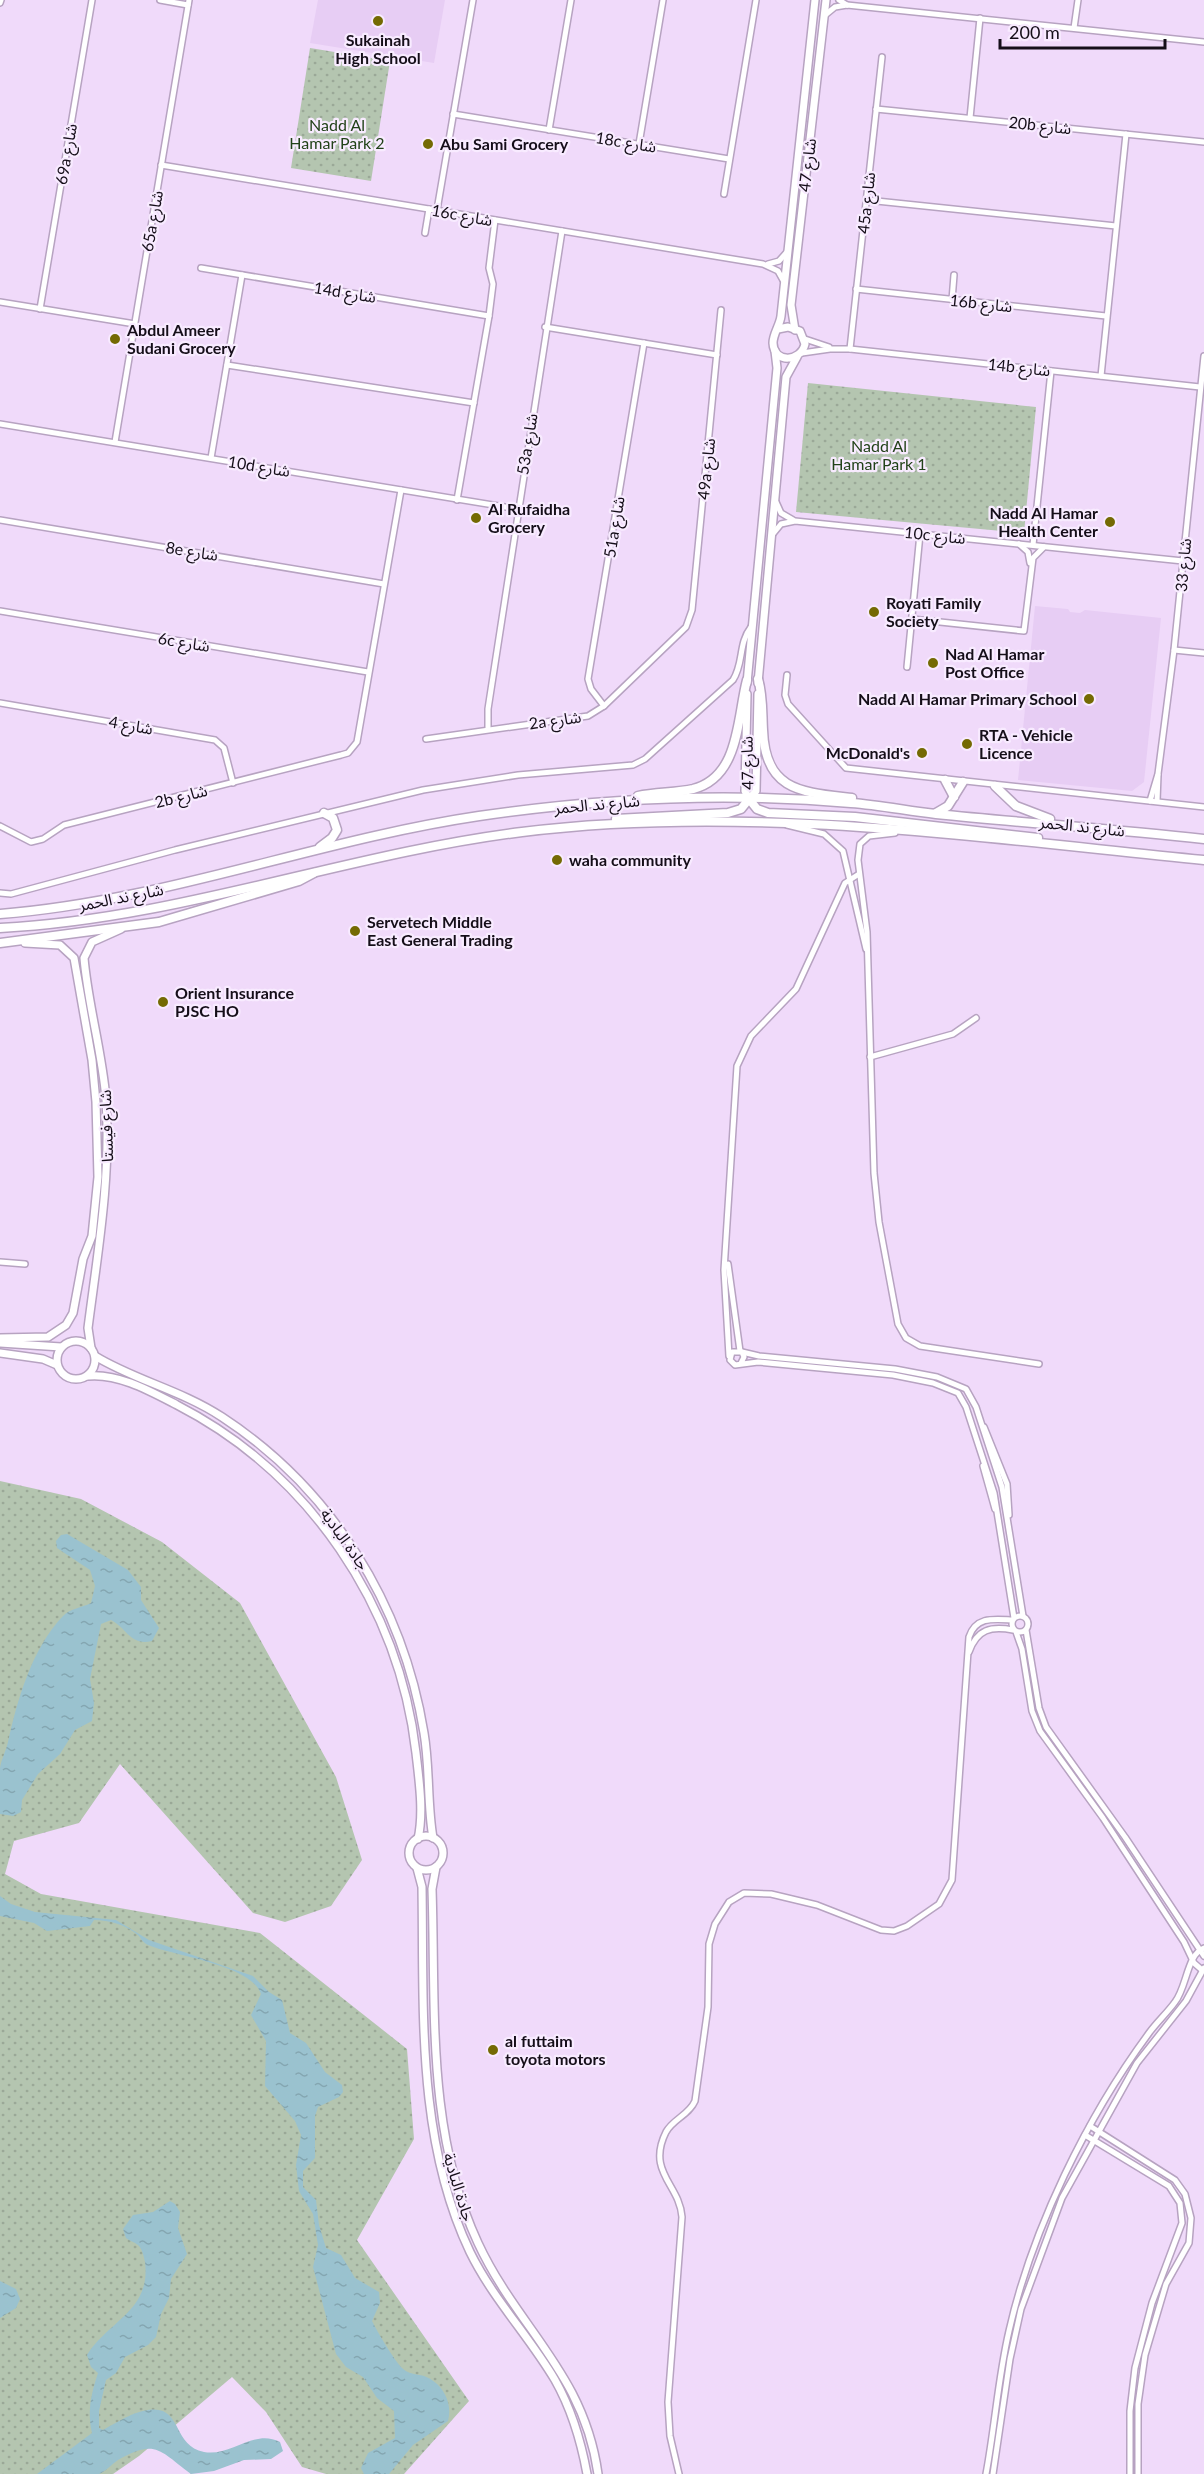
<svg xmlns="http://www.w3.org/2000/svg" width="1204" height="2474" viewBox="0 0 1204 2474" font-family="Lato,'Noto Sans Arabic',sans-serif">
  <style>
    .built { fill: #e7cdf4 }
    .grass { fill: url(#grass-dots) }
    .water { fill: url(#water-ripples) }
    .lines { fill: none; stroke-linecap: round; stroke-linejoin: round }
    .street-casing { stroke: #b7a3c1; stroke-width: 8 }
    .secondary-casing { stroke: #b7a3c1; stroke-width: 10 }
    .primary-casing { stroke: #b7a3c1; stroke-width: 11 }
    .street { stroke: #fff; stroke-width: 5 }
    .secondary { stroke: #fff; stroke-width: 7 }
    .primary { stroke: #fff; stroke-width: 8 }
    .poi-dot { fill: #746a03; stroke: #f8ebff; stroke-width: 2 }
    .labels { text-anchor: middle; stroke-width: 4.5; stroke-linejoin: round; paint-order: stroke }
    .poi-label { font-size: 16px; font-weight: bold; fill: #150e19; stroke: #f8ebff; text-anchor: start }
    .park-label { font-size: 16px; fill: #224219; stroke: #f8ebff }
    .street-label { font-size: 16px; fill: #150e19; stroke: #f8ebff }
  </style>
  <defs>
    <pattern id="grass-dots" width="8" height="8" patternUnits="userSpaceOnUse" patternTransform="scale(1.5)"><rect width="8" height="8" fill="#b4c5b0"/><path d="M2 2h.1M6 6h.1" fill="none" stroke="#9aa897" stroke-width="1.8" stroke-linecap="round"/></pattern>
    <pattern id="water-ripples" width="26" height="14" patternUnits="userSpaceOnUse" patternTransform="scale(1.5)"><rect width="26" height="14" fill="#9ac2cf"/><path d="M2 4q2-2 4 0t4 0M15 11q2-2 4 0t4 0" fill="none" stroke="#84a6b1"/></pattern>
  </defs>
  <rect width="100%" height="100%" fill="#f0dafa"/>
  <!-- built -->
  <g class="built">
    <polygon points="318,0 445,0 434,63 310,43"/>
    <polygon points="1035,606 1068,609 1070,612 1080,613 1085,610 1161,618 1144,782 1132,791 1018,780"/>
  </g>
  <!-- grass -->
  <g class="grass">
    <polygon points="310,48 390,61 371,181 291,168"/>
    <polygon points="808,383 1036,407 1024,533 796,512"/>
    <polygon points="0,1481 81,1499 162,1542 240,1603 336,1777 362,1860 331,1906 285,1922 253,1913 120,1764 79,1823 14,1841 5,1874 41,1894 260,1933 407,2049 414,2139 357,2240 469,2401 404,2474 326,2474 302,2467 266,2412 232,2377 139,2456 113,2474 0,2474"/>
  </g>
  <!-- water -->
  <g class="water">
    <path d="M67 1534 128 1570 141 1587V1600L159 1628 152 1641C130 1646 128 1629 111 1620L101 1624 90 1679 94 1703 92 1721 75 1730 60 1754 38 1774 22 1800 21 1812 13 1816 0 1814C0 1799 0 1783 0 1768 1 1760 6 1751 8 1742 17 1701 32 1648 63 1616 71 1608 81 1608 91 1603L95 1586 90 1570 57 1548 56 1541 61 1535Z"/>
    <path d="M0 1896 11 1904 35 1912 116 1920 149 1940 253 1976 269 1992 282 2000 290 2033 306 2043 325 2072 342 2085 343 2092 339 2097 318 2107 315 2116V2158L303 2171V2187L316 2200 319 2225 326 2248 341 2255 355 2278 379 2292 380 2303 372 2321C377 2331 394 2360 402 2368 408 2374 416 2374 424 2376 443 2383 453 2403 448 2421L413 2445 389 2474H364L361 2468 368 2453 395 2438 394 2411 377 2398 363 2377 346 2367 336 2354 313 2267 318 2245 313 2214 299 2191 296 2165 301 2135 295 2121 265 2086 266 2041 251 2015 261 1994C252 1965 174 1956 148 1945 143 1943 141 1938 138 1935 126 1925 109 1920 94 1920L90 1926 47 1931 34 1923 0 1916Z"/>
    <path d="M170 2201 175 2204 180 2212 178 2228 187 2254 171 2279 169 2298 161 2314 156 2337 148 2345 125 2357 116 2373 106 2380 99 2411V2428L103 2430C112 2425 122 2419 131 2415 187 2393 167 2445 204 2452 231 2457 254 2428 280 2442L283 2451 271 2459 244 2460 214 2471 191 2474C160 2451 156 2438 118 2460 112 2464 105 2472 99 2474 88 2474 51 2474 37 2474L92 2433C87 2412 91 2394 98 2373L91 2367 87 2355C109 2320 151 2311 145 2262 144 2257 142 2248 138 2245 134 2242 130 2241 126 2238L123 2229 133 2215 153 2212Z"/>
    <polygon points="0,2281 16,2289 20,2299 16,2308 0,2318"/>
  </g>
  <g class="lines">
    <defs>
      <g id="street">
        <polyline points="160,0 188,5"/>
        <polyline points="839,0 847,5"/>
        <polyline points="0,3 1,0"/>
        <polyline points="824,16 835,7 847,5 1204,42"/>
        <polyline points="1074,28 1078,0"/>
        <polyline points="876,109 1204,142"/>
        <polyline points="453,114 729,159"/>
        <polyline points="970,118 980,18"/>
        <polyline points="549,130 571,0"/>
        <polyline points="639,144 663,0"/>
        <polyline points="161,165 763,264 778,271 783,280"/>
        <polyline points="724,194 756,0"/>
        <polyline points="867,200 1116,226"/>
        <polyline points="437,210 473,0"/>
        <polyline points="425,233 429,209"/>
        <polyline points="768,264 779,261 787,252"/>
        <polyline points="201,268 489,316"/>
        <polyline points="856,289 1106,316"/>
        <polyline points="952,300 954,275"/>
        <polyline points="0,302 135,324"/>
        <polyline points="40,309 92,0"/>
        <polyline points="545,327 717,355"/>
        <polyline points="805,339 829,347"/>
        <polyline points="850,349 882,57"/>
        <polyline points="802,353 830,349 850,349 1200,387"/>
        <polyline points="227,365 474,403"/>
        <polyline points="1101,376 1126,134"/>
        <polyline points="0,424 518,509"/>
        <polyline points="115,442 189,0"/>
        <polyline points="211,458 242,275"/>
        <polyline points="457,500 489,316 493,284 489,268 495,220"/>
        <polyline points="776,502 781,513 793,520"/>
        <polyline points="0,520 384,584"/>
        <polyline points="772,535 781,524 795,521 1183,561"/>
        <polyline points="1019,544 1028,552 1030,563"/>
        <polyline points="1033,545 1051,371"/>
        <polyline points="0,611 368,672"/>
        <polyline points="912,619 1024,631 1033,558 1044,547"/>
        <polyline points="1174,650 1204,653"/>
        <polyline points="907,667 920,534"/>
        <polyline points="787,675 785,695 788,704 846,768 1204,807"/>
        <polyline points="0,703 215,740 224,748 233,783"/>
        <polyline points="604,706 591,689 588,679 644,343"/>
        <polyline points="488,729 488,709 562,231"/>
        <polyline points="426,739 588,716 604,706 686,627 692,610 721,310"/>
        <polyline points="1150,801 1158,774 1174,650 1204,356"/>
        <polyline points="1157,801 1158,775"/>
        <polyline points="787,825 824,834 843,851 866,949"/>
        <polyline points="0,826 31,842 43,839 64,825 341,755 348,753 357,742 401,490"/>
        <polyline points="895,833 869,836 860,844 858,860 867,932 874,1173 879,1222 898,1324 906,1338 920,1346 1039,1364"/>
        <path d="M0 893 11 894 175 850 423 790 518 775 633 765 645 759 733 680C744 663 738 644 751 627"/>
        <polyline points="870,1057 953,1034 976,1018"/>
        <polyline points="0,1262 25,1264"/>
        <polyline points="728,1264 740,1351"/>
        <polyline points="742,1352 759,1356 895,1369 937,1377 966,1389 976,1407 1002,1487 1023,1616"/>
        <polyline points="729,1356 724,1270 737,1066 751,1036 796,989 845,883 859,874"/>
        <polyline points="741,1363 744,1357 742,1352 732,1352 730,1360 735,1365 758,1362 893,1375 933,1383 958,1393 966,1407 994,1493 1014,1618"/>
        <polyline points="984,1427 1007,1484 1009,1515"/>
        <polyline points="983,1466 995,1509"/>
        <circle cx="1020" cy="1624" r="8"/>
        <polyline points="1026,1630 1039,1708 1046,1727 1125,1837 1204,1956"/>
        <polyline points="1016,1632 1022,1649 1032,1711 1040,1731 1103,1818 1184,1942 1194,1963 1202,1970"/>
        <path d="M969 1652C977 1629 991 1626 1013 1630"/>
        <polyline points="1090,2126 1175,2180 1185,2194 1191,2218 1189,2243 1166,2284 1145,2355 1138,2404 1138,2474"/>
        <polyline points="1085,2135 1169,2186 1180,2203 1182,2223 1152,2303 1135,2368 1130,2411 1130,2474"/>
        <path d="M679 2474 670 2436 668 2402 682 2217C680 2185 646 2172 666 2132 673 2119 689 2115 695 2101L708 2007 709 1944 715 1924 729 1902 744 1893 771 1894 817 1905 881 1930 894 1931 907 1926 939 1904 952 1880 969 1637C976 1616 994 1619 1012 1620"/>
        <path d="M986 2474C995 2426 998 2378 1009 2331 1032 2229 1087 2117 1149 2033 1157 2022 1167 2013 1175 2002 1187 1987 1187 1954 1204 1948"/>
        <polyline points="993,2474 1010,2359 1021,2309 1062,2198 1137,2063 1186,2001 1204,1968"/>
      </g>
      <g id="secondary">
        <path d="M778 329 788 327 800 331 805 344C801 362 774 364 773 343 773 334 780 325 781 316L815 0"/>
        <polyline points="795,330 791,305 826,0"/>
        <polyline points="747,683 777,368 775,351"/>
        <polyline points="758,683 786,377 797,357"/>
        <polyline points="747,694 745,791 749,799 756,791 758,694"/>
        <polyline points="0,1338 48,1337 66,1325 73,1313 83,1259 92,1236 98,1177 96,1102 92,1060 74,958 60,945 25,943"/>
        <circle cx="76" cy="1360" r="19"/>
        <polyline points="0,1343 61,1347"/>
        <path d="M91 1348 88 1328C98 1250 111 1178 106 1099 102 1051 88 1005 84 958L92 942 121 929"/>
        <polyline points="0,1353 43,1359 57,1365"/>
        <path d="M95 1356C134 1380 181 1390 222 1417 332 1489 403 1604 424 1733 430 1768 427 1803 433 1838"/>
        <path d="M88 1376C118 1373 150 1391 177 1405 309 1473 399 1605 416 1753 419 1780 424 1812 418 1839"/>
        <circle cx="426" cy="1853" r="17"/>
        <path d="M436 1867 432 1889C436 2008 426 2132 478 2243 518 2329 584 2373 598 2474"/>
        <path d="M417 1868 422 1887C424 2009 416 2139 470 2252 493 2299 529 2336 555 2380 572 2410 581 2441 587 2474"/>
      </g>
      <g id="primary">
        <path d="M758 679C763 695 762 713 763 730 765 791 801 792 852 798"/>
        <polyline points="945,780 954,797"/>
        <polyline points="995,786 1016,806 1050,819"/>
        <path d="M638 796C656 792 675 793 693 789 740 777 737 718 747 680"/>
        <polyline points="936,813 948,806 963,782"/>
        <polyline points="616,819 728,813 741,809 749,799 757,809 768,813 855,817 1038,838"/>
        <polyline points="320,847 332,838 337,830 333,818 324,813"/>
        <path d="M0 914C164 901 317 840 479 816 601 798 728 792 851 803 880 805 908 811 936 814 1025 823 1115 829 1204 839"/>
        <path d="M0 928C178 919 346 854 522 832 748 804 979 838 1204 860"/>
        <polyline points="0,943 159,922 299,881 314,873"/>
      </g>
    </defs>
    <!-- street casing -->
    <use href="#street" class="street-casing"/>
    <!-- secondary casing -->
    <use href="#secondary" class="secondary-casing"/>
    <!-- primary casing -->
    <use href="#primary" class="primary-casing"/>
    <!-- street -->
    <use href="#street" class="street"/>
    <!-- secondary -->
    <use href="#secondary" class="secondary"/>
    <!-- primary -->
    <use href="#primary" class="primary"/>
  </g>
  <!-- markers -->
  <g class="poi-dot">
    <circle cx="378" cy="21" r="6"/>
    <circle cx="428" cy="144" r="6"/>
    <circle cx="115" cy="339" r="6"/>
    <circle cx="476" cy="518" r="6"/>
    <circle cx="1110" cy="522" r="6"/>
    <circle cx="874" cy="612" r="6"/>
    <circle cx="933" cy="663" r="6"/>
    <circle cx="1089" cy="699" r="6"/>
    <circle cx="967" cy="744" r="6"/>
    <circle cx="922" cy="753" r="6"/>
    <circle cx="557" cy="860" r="6"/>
    <circle cx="355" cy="931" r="6"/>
    <circle cx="163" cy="1002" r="6"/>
    <circle cx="493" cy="2050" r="6"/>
  </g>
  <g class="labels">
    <!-- poi labels -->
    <g class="poi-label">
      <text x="378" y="46" text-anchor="middle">Sukainah<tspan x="378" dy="18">High School</tspan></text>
      <text x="440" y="150">Abu Sami Grocery</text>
      <text x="127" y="336">Abdul Ameer<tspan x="127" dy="18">Sudani Grocery</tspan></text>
      <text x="488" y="515">Al Rufaidha<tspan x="488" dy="18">Grocery</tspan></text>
      <text x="1098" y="519" text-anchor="end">Nadd Al Hamar<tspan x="1098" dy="18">Health Center</tspan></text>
      <text x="886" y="609">Royati Family<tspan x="886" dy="18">Society</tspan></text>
      <text x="945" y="660">Nad Al Hamar<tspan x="945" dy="18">Post Office</tspan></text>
      <text x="1077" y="705" text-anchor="end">Nadd Al Hamar Primary School</text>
      <text x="979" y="741">RTA - Vehicle<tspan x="979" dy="18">Licence</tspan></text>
      <text x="910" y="759" text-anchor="end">McDonald's</text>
      <text x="569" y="866">waha community</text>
      <text x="367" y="928">Servetech Middle<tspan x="367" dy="18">East General Trading</tspan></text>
      <text x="175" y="999">Orient Insurance<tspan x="175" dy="18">PJSC HO</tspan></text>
      <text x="505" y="2047">al futtaim<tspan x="505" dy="18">toyota motors</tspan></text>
    </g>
    <!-- park labels -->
    <g class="park-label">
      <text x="337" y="131">Nadd Al<tspan x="337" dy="18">Hamar Park 2</tspan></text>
      <text x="879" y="452">Nadd Al<tspan x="879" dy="18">Hamar Park 1</tspan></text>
    </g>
    <!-- street labels -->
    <g class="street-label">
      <text transform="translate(1040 125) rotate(6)" y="6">20b شارع</text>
      <text transform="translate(626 142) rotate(9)" y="6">18c شارع</text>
      <text transform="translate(66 154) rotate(-80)" y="6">69a شارع</text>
      <text transform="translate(807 165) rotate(-83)" y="6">شارع 47</text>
      <text transform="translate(866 203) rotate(-84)" y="6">45a شارع</text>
      <text transform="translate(462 215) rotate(10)" y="6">16c شارع</text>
      <text transform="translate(152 221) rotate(-80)" y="6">65a شارع</text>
      <text transform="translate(345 292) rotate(9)" y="6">14d شارع</text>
      <text transform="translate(981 303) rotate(6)" y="6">16b شارع</text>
      <text transform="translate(1019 367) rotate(6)" y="6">14b شارع</text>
      <text transform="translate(527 444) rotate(-81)" y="6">53a شارع</text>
      <text transform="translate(259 466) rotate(9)" y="6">10d شارع</text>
      <text transform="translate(706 469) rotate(-84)" y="6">49a شارع</text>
      <text transform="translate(614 527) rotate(-81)" y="6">51a شارع</text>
      <text transform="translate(935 535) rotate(6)" y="6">10c شارع</text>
      <text transform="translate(192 551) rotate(9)" y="6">8e شارع</text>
      <text transform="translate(1183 565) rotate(-85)" y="6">شارع 33</text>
      <text transform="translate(184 642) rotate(9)" y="6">6c شارع</text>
      <text transform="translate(555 720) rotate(-8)" y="6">2a شارع</text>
      <text transform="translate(131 725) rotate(10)" y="6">شارع 4</text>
      <text transform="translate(747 763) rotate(-91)" y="6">شارع 47</text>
      <text transform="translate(181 796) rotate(-14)" y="6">2b شارع</text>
      <text transform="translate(597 804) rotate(-5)" y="6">شارع ند الحمر</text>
      <text transform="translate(1082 826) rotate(6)" y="6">شارع ند الحمر</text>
      <text transform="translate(121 897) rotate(-11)" y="6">شارع ند الحمر</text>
      <text transform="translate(106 1126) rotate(-92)" y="6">شارع فيستا</text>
      <text transform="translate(345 1539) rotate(55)" y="6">جادة البادية</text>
      <text transform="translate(459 2187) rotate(73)" y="6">جادة البادية</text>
    </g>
  </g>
  <!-- scale -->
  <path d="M1000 39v9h165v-9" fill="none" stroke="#150e19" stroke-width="3"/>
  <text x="1009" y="39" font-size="18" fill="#150e19" stroke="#f8ebff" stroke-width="4.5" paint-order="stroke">200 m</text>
</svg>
